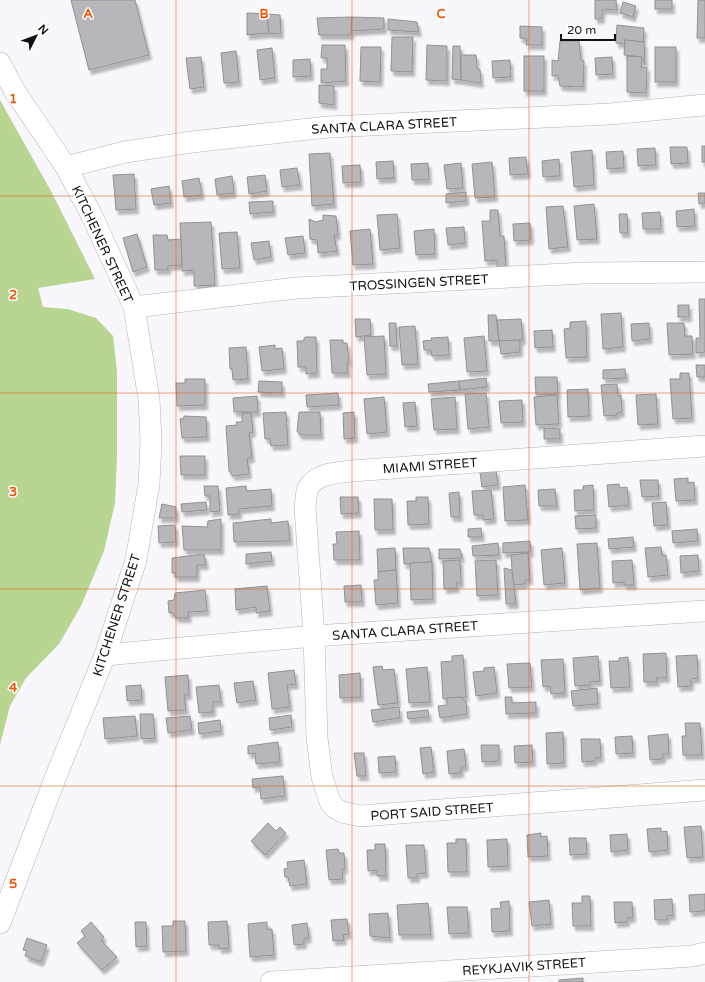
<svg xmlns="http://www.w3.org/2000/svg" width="705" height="982" viewBox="0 0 705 982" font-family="'Varela Round',sans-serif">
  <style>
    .green { fill: #b8d692 }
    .building { fill: #b6b6bb; stroke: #919196; filter: url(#shadow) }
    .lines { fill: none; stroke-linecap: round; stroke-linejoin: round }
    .minor-casing { stroke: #b4b4b9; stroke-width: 22 }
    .minor { stroke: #fff; stroke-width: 21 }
    .grid { fill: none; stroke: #e8590c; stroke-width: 1; stroke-opacity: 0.55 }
    .labels { text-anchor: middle; stroke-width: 3; stroke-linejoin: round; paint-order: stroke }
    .street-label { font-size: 13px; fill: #121214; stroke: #fff }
    .grid-label { font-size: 13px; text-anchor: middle; font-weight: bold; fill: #e8590c; stroke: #fff; stroke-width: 3; stroke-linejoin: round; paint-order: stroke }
  </style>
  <defs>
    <filter id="shadow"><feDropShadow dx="2.5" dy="4.5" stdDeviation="1" flood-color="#0004"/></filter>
  </defs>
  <rect width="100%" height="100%" fill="#f7f7fc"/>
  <!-- green -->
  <polygon class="green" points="0,100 52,193 95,279 38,288 43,307 68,309 96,318 113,336 117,371 117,458 115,503 104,551 81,606 59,644 26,678 10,706 0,745"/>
  <!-- building -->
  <g class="building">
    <polygon points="71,0 135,0 149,55 89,70"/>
    <polygon points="595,0 616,0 617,10 605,9 602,11 602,19 595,19"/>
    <rect x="655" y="0" width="17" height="9"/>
    <polygon points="698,0 705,0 705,38 697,38"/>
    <polygon points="623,2 636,6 633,17 620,13"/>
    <polygon points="247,13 267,14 269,33 247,35"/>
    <polygon points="267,14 280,15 281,34 269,33"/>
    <polygon points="352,17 351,35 319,35 317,18"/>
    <polygon points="352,17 384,18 384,29 351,31"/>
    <polygon points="388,19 417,22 419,32 388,30"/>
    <polygon points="617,25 644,28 643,42 625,40 625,44 616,43"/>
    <polygon points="520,26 542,27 542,45 526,45 527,39 520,38"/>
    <polygon points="392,37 413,37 412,72 391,71"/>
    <polygon points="625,40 644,42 645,65 642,57 624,55"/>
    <polygon points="560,41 579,41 581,60 584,61 583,87 560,86 558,75 552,76 552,60 558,61"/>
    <polygon points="322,45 345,45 346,81 321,83 321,69 327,69 327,58 321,58"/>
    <polygon points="427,45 447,46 447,81 426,80"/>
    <polygon points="453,46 460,46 461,80 452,79"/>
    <polygon points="361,47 381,47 380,82 360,81"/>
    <rect x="655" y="47" width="21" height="35"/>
    <polygon points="272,48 275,78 260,80 257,50"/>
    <polygon points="236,51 239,82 224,83 221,53"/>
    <polygon points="461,55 476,55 477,68 480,70 481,83 461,80"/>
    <rect x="524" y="56" width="20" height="35"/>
    <polygon points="627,56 642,57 641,68 647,67 646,93 627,92"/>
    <polygon points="201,57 204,87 190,89 186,58"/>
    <polygon points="612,57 613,74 596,75 595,58"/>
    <polygon points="310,59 311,76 293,77 293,60"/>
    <polygon points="510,60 511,77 493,78 492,61"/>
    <polygon points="319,85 334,86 334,105 319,103"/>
    <rect x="702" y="146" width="3" height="16"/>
    <polygon points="670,147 687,147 688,163 671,164"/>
    <polygon points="655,148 656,165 638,166 637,149"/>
    <polygon points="592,150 594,185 574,187 571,152"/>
    <polygon points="623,151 624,168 607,169 606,152"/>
    <polygon points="330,153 334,204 312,206 309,154"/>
    <polygon points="526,157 528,174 510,175 509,158"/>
    <polygon points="559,159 560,176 543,177 542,161"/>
    <polygon points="393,161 394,178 377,179 376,162"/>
    <polygon points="492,162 495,197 475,198 472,164"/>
    <polygon points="428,163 429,180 412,180 411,164"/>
    <polygon points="461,163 463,188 447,189 444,165"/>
    <polygon points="360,165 361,182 343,183 342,166"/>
    <polygon points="297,168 300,185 282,187 280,170"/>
    <polygon points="134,174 136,209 116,210 113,175"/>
    <polygon points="265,175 267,191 249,194 247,177"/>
    <polygon points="232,176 234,193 217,195 215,179"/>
    <polygon points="199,178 202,195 184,197 182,181"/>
    <polygon points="169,186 171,203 154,205 151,189"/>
    <polygon points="466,192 466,201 446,203 446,194"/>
    <polygon points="698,193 705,193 705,203 699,204"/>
    <polygon points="273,201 273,212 250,214 249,202"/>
    <polygon points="594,204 597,239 577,240 574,206"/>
    <polygon points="563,206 568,247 549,249 546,207"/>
    <polygon points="694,209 695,226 677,227 676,211"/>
    <polygon points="490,210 498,210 500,236 504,236 506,268 497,269 497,260 485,261 482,221 490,221"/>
    <polygon points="660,212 661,229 643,229 642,213"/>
    <polygon points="397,214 400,248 380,250 377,215"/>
    <polygon points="619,214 627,214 628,233 620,233"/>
    <polygon points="323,215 336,216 338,235 334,235 337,251 318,253 317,240 310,239 309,219 316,222 323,220"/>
    <polygon points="211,222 215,285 194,286 194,270 182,271 180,223"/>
    <polygon points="530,223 531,240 514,241 513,224"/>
    <polygon points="464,227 465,243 448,245 446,228"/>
    <polygon points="370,229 373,264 353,265 350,231"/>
    <polygon points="434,229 435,254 416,255 414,231"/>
    <polygon points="237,232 240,268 222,269 219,233"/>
    <polygon points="137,234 147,267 133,272 123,238"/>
    <polygon points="153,235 167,235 168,240 181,239 182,265 168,266 168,270 155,270"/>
    <polygon points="303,236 305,253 288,255 285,238"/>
    <polygon points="269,241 271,257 254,260 251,243"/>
    <polygon points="699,299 705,299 705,352 696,353 696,338 700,338"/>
    <rect x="678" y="305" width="11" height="12"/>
    <polygon points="621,313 623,347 603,349 601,314"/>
    <polygon points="488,315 496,315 499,341 489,341"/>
    <polygon points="355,319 370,319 371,335 356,337"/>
    <polygon points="521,319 523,340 499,341 497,320"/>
    <polygon points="586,321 587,357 566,358 564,329 570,328 570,322"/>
    <polygon points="389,323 396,323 397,346 390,346"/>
    <polygon points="649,323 650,339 632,341 631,324"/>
    <polygon points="667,323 684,323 685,336 692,336 693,354 669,355"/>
    <polygon points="415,326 418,364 402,365 399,327"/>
    <polygon points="552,330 553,347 535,348 534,331"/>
    <polygon points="384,336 386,374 367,375 364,337"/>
    <polygon points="484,336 487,371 467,372 464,338"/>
    <polygon points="305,337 316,337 317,373 306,374 306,367 298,367 297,341 303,341"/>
    <polygon points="448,337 449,355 432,356 431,350 424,350 423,341 432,340 431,338"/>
    <polygon points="330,340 343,340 343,343 347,343 349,362 347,362 348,373 332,373"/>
    <polygon points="520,340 520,352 501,354 499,341"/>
    <polygon points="275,345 275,349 282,348 284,369 262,371 259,347"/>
    <polygon points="246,347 248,379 233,380 232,369 230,369 229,348"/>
    <polygon points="696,365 705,365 705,377 697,377"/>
    <polygon points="625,369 626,378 603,379 603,370"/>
    <polygon points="680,373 689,373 692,418 673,419 670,379 680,379"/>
    <polygon points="535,377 557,377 558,394 536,395"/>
    <polygon points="486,378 487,387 460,390 459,381"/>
    <polygon points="185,379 205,379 205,405 177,406 176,383 185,383"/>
    <polygon points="259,381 282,382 282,393 258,392"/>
    <polygon points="459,381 460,390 429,392 428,384"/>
    <polygon points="617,384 618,396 621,395 622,412 617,413 617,415 604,416 601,385"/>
    <polygon points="588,389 589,416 568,417 567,390"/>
    <polygon points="338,393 339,405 307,407 306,395"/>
    <polygon points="486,393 489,427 468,429 465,394"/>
    <polygon points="656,394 658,424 638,425 636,395"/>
    <polygon points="557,395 559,424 536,425 534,397"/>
    <polygon points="257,396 258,412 234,412 233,398"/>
    <polygon points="384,397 387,432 367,434 364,399"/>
    <polygon points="455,397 457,429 434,430 431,399"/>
    <polygon points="522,400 523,422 501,423 499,401"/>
    <polygon points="415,402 417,426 405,427 403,403"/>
    <polygon points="286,412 288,445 271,446 270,439 265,439 263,413"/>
    <polygon points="299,412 320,412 321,435 300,435 297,431"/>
    <polygon points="354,412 355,438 344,439 343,413"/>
    <polygon points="242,413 251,413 253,432 249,433 252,458 247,458 249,474 233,476 229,471 226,426 237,425 236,422 242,422"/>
    <polygon points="184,416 206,417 207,437 182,438 180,419 184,418"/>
    <polygon points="544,428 560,429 560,439 544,439"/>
    <polygon points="180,456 205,456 205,475 181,475"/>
    <polygon points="496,470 498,485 482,487 480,473"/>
    <polygon points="688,478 688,483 694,482 695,500 676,501 674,479"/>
    <polygon points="640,480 658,480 659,496 642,497"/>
    <polygon points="619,484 620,488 627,487 629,505 609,507 607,485"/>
    <polygon points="525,485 528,520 505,521 503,487"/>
    <polygon points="593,485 594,510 575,511 574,490 583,490 583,486"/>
    <polygon points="204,486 218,486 220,511 210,512 210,496 205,496"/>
    <polygon points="246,486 247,491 271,489 272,506 239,509 239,514 228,515 226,488"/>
    <polygon points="555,489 557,506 539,506 538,490"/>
    <polygon points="491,490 494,519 483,520 483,515 474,515 472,491"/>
    <polygon points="459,492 460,517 451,517 449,493"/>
    <polygon points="340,497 358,497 359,513 341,514"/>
    <polygon points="416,497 428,497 429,524 408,525 407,501 416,501"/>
    <polygon points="374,499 392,499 393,530 375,530"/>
    <polygon points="206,502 207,510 182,512 181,504"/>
    <polygon points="666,502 668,525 654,526 652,503"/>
    <polygon points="162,504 176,507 176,518 159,518"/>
    <polygon points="596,515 596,528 576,529 575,516"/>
    <polygon points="221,519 221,550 184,550 182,526 207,527 208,521"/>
    <polygon points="271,519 271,523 288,521 290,541 234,542 233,523"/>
    <polygon points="175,525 176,542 159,543 158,526"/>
    <polygon points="481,528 482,537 468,537 468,529"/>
    <polygon points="697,529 698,541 673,543 672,531"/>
    <polygon points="359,531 360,560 334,560 333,544 337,544 336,532"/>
    <polygon points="633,537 634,547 609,549 608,539"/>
    <polygon points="530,541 531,552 503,553 503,543"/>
    <polygon points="498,543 499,555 473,556 472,546"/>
    <polygon points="597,543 600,588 580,590 577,544"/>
    <polygon points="661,547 662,555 666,555 668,575 648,577 645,548"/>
    <polygon points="395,548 396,570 378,572 377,549"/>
    <polygon points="403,548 429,548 432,562 404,564"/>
    <polygon points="562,548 565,583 544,585 541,550"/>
    <polygon points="439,549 460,549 462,558 439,559"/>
    <polygon points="271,552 272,561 246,564 246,554"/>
    <polygon points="528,553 530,580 525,580 525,584 513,585 511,555"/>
    <polygon points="204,554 206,565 197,565 197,577 175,577 175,573 172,573 172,558"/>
    <polygon points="698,555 699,571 681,573 680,556"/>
    <polygon points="460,560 461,583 456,583 457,588 444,589 443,561"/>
    <polygon points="496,560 498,595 477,596 475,561"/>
    <polygon points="632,560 634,585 624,585 624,582 613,583 612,561"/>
    <polygon points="432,562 433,599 411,600 410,563"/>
    <polygon points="504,568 512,570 516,604 506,604"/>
    <polygon points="396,570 398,603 376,605 374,580 378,580 378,572"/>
    <polygon points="361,585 362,602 345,602 344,586"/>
    <polygon points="267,586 270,611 256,613 256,607 236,610 235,589"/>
    <polygon points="205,590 207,611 188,612 189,618 176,618 172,612 169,613 168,601 174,600 175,593"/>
    <polygon points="666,653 667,678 656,678 657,682 644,682 643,654"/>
    <polygon points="463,655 466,697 443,699 441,662 452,661 452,656"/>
    <polygon points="697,655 698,678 691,679 691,686 678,687 676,656"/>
    <polygon points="598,656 600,681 590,682 590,685 575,686 573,658"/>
    <polygon points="628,657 630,687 611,688 609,661 619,661 619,658"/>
    <polygon points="563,659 565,693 551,694 550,686 543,687 541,660"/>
    <polygon points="530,663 532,687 509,688 507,664"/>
    <polygon points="382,666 383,670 394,669 398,703 378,705 373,667"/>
    <polygon points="427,667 430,702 409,703 406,669"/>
    <polygon points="494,667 497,693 476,696 473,672 484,671 484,668"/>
    <polygon points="294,670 296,684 287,685 290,707 272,709 268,673"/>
    <polygon points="360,673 361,697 340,698 339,675"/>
    <polygon points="188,675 189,695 184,695 186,710 168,711 165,677"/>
    <polygon points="253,681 256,700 237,703 234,683"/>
    <polygon points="141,685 142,700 127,701 126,686"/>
    <polygon points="219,685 221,702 213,702 213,712 199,713 196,687"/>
    <polygon points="597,688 598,704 573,706 571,691"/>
    <polygon points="460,697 466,702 467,714 440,718 438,706 447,705 447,698"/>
    <polygon points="505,697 512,697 512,703 536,702 536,713 506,714"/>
    <polygon points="399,707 400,718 373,722 371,710"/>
    <polygon points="428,710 429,717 408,719 407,712"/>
    <polygon points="140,714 153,714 155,738 141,739"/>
    <polygon points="291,715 292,727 270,730 269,718"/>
    <polygon points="135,716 137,736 105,739 103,718"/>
    <polygon points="190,716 192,730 168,733 166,718"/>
    <polygon points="220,720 221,731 199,734 198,723"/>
    <polygon points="685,723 700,723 702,755 683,755 682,736 686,736"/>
    <polygon points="563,732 564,763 547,764 546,733"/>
    <polygon points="668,734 669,754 663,754 663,759 650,760 648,736"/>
    <polygon points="632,736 633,753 616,754 615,737"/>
    <polygon points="581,739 600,739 601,758 595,758 595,761 582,762"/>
    <polygon points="278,742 280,762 256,764 255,753 248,754 248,746"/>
    <polygon points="481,745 499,745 499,761 482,762"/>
    <polygon points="532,745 533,762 515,763 514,746"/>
    <polygon points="431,747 434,772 423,774 420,748"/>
    <polygon points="464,749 466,766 461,767 461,773 449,774 447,751"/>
    <polygon points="354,753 364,753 366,776 357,776"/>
    <polygon points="395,756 396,772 379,773 378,757"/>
    <polygon points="283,776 285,796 261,799 260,787 253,788 252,779"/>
    <polygon points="268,823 276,831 280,827 286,833 265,855 251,841"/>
    <polygon points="701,826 703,857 687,858 684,827"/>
    <polygon points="661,828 661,832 667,831 668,850 649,852 647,829"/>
    <polygon points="541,833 541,837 547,836 548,856 528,857 527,835"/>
    <polygon points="627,834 628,850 611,852 610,835"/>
    <polygon points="569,838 586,838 587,854 570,855"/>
    <polygon points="456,839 466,839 467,872 448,872 447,843 456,843"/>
    <polygon points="507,839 508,866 488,867 487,840"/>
    <polygon points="375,844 385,844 386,876 377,876 377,870 368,871 367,850 375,850"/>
    <polygon points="406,845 424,845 426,873 417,874 417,878 408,878"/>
    <polygon points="338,849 339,853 344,853 345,869 342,869 343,879 329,880 326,850"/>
    <polygon points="304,860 307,884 290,886 288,877 285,877 284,869 288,868 287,862"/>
    <polygon points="705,894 705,911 690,912 689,895"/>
    <polygon points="582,896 590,896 591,926 573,926 572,903 582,903"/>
    <polygon points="672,899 673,915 667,916 667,920 655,920 654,900"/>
    <polygon points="549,900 551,924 532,926 529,902"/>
    <polygon points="509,901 510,931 492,932 491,909 501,908 500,902"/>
    <polygon points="614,902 632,902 633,918 627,918 627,922 615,923"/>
    <polygon points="428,903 431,935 399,935 397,905"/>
    <polygon points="447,907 467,907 469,933 449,934"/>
    <polygon points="388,913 390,938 370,936 369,914"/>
    <polygon points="347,919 349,934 343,935 344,940 333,941 331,920"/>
    <polygon points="173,921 185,921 186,951 163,952 162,926 173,926"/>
    <polygon points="227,921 229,948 219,949 219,945 209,945 208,922"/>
    <polygon points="91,922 104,937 101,940 117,957 102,970 77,943 85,936 81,931"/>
    <polygon points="135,922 146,922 147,946 136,947"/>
    <polygon points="267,922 267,929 272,929 274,955 250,957 248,924"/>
    <polygon points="307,923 309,938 304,939 304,944 294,945 292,925"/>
    <polygon points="27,938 47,945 41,962 25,956 27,951 23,950"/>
    <polygon points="583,978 583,982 559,982 559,980"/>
  </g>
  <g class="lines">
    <defs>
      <g id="minor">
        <polyline points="0,63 14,90 66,167 92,216 134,307 149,399 151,442 149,484 136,560 105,655 56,776 0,923"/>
        <polyline points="66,167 125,152 192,142 328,127 610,114 705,105"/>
        <polyline points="134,307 297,288 585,273 705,272"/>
        <path d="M705 446 351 471C336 473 317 473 308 488 306 493 306 502 305 507L314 636 317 738 322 777 330 802 335 808 342 812 360 816 705 790"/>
        <polyline points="105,655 314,636 705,611"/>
        <polyline points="271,982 693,956 705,953"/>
      </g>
    </defs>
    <!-- minor casing -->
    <use href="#minor" class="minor-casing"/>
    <!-- minor -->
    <use href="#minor" class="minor"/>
  </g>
  <!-- grid -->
  <path class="grid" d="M176 0V982M352 0V982M529 0V982M0 196H705M0 393H705M0 589H705M0 786H705"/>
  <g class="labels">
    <!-- street labels -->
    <g class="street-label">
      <text transform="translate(384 125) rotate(-3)" y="5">SANTA CLARA STREET</text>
      <text transform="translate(103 244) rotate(65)" y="5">KITCHENER STREET</text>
      <text transform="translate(419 282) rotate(-3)" y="5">TROSSINGEN STREET</text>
      <text transform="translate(430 465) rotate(-4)" y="5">MIAMI STREET</text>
      <text transform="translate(116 615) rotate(-72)" y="5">KITCHENER STREET</text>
      <text transform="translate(405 630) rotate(-4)" y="5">SANTA CLARA STREET</text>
      <text transform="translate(432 811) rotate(-4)" y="5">PORT SAID STREET</text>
      <text transform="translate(524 966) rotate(-4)" y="5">REYKJAVIK STREET</text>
    </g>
  </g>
  <g class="grid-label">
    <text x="88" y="18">A</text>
    <text x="264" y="18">B</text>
    <text x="441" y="18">C</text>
    <text x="13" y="103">1</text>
    <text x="13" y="299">2</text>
    <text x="13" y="496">3</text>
    <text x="13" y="692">4</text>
    <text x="13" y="888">5</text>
  </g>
  <!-- north arrow -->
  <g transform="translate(36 36) rotate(48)" stroke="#ffffff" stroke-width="3" paint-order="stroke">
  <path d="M0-3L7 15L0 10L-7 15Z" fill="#121214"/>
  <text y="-6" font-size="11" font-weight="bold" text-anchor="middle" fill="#121214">N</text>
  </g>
  <!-- scale -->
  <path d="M561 34v6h54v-6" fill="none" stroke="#121214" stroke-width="2"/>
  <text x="567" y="34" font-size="12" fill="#121214" stroke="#ffffff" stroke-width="3" paint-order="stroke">20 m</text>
</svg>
